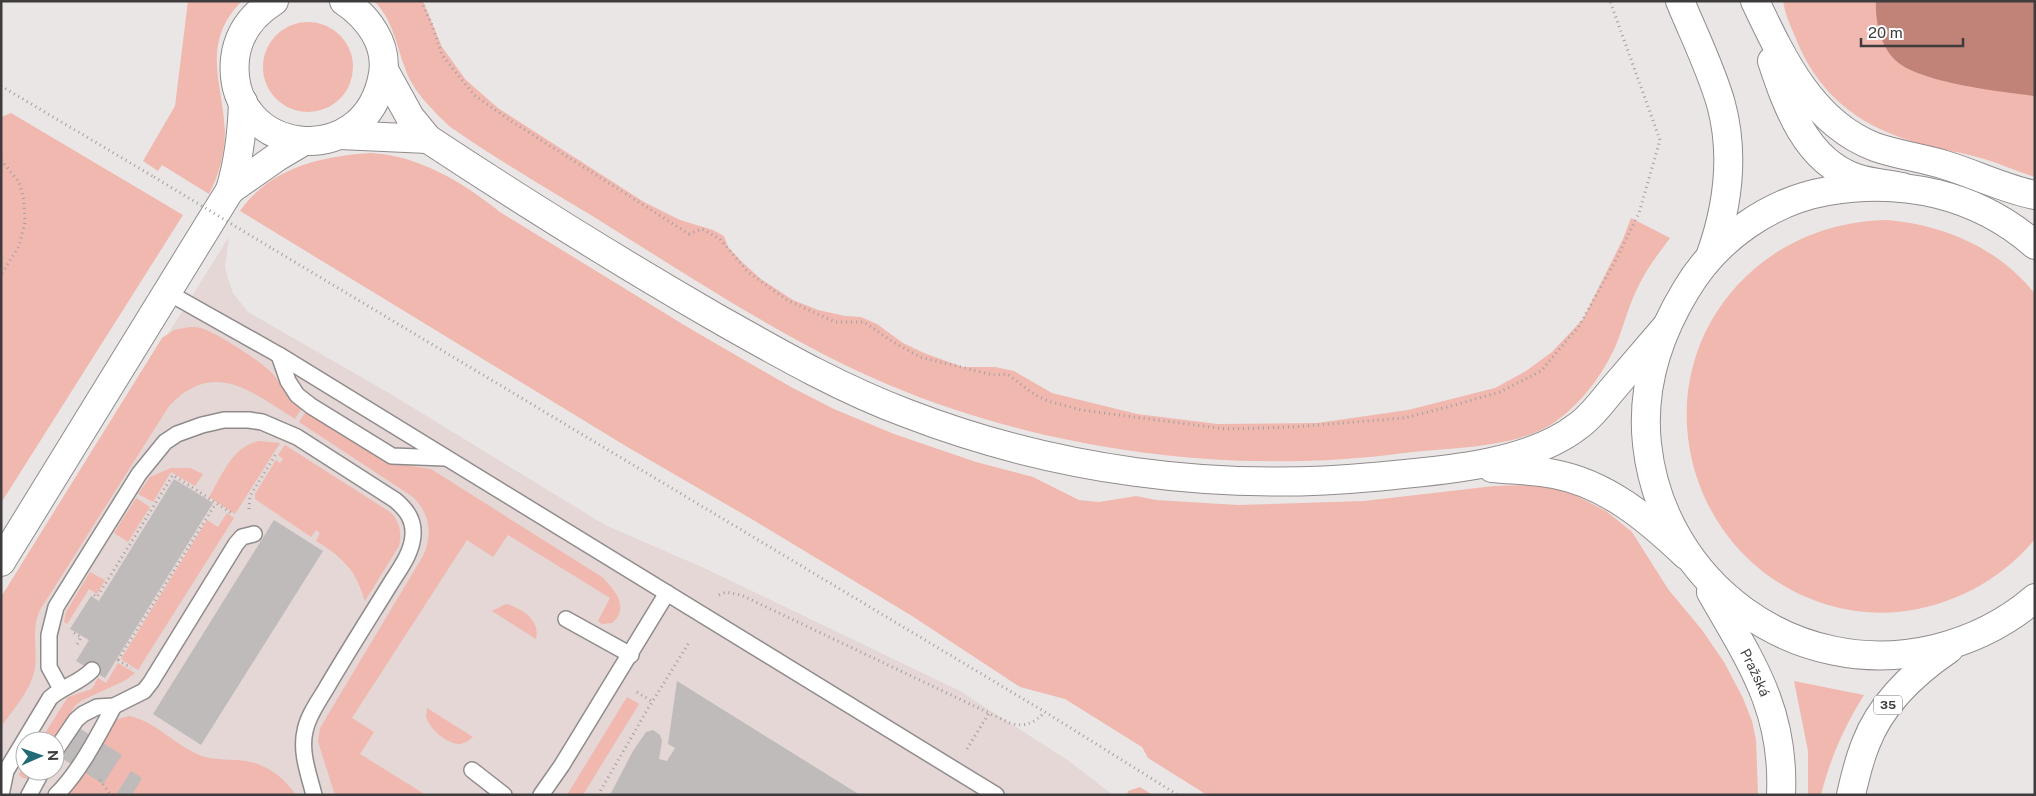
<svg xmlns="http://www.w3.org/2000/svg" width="2036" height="796" viewBox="0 0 2036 796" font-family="'Public Sans',sans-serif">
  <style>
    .built { fill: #e4d7d5; fill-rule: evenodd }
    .green { fill: #f0b8af }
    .water { fill: #c18278 }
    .building { fill: #bfbbbb }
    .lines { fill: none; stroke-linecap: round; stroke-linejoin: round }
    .lane-casing { stroke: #908c8c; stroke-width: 18 }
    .street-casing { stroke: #908c8c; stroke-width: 30 }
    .primary-casing { stroke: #908c8c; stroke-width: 30 }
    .highway-casing { stroke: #908c8c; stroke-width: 30 }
    .path { stroke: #a29f9f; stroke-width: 3; stroke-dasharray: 1 4; stroke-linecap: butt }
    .lane { stroke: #fff; stroke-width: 15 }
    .street { stroke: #fff; stroke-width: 28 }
    .primary { stroke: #fff; stroke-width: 28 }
    .highway { stroke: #fff; stroke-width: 28 }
    .path-bridge { stroke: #a29f9f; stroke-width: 3; stroke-dasharray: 1 4; stroke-linecap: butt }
    .labels { text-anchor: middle; stroke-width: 4.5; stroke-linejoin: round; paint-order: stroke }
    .shield { fill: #fff; stroke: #787676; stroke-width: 1 }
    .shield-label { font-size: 12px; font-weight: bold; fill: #3e3c3c }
    .street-label { font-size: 14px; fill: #3e3c3c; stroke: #fff }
  </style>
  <rect width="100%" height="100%" fill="#eae6e5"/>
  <!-- built -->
  <path class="built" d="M229 237 225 267 229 282 233 293 248 312 389 393 605 525 704 568 960 691 1066 759 1113 795H1V600ZM25 741H55V771H25Z"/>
  <!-- green -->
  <g class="green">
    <path d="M188 1H242C200 43 223 82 225 131 225 153 219 175 209 194L162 165 158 171 143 161 175 106Z"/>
    <path d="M374 1H423L442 47 466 80 498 108 644 202 680 220 713 230 724 236 728 247 742 262 761 279 793 300 818 310 845 316 861 317 877 324 903 343 924 353 963 367H995L1014 371 1052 393 1137 414 1218 424 1317 423 1408 410 1495 388 1526 371 1552 352 1583 319 1623 239 1631 218 1670 238C1659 253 1647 268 1639 285 1629 304 1624 325 1616 345 1603 374 1582 403 1555 422 1516 449 1450 447 1404 453 1235 476 1046 451 889 385 793 344 706 287 618 232 562 197 503 164 449 126 432 109 413 92 405 68 396 44 393 20 374 1Z"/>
    <path d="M1783 1H2035V177C2015 171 1997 162 1977 157 1956 151 1934 149 1914 142 1855 124 1816 92 1794 34 1789 23 1785 13 1783 1Z"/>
    <circle cx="308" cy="67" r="45"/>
    <polygon points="11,113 183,215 1,503 1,117"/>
    <path d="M371 153C418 155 464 183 500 212L689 328 791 387 834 409 894 434 976 462 1033 477 1079 500 1099 502 1136 496 1156 500 1238 505 1364 501 1494 486 1529 485 1546 486 1575 495 1606 511 1632 532 1668 589 1702 630 1724 662 1743 698 1752 721 1756 740 1758 795H1207L1148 758 1142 747 1065 699 1020 687 912 616 755 521 629 448 240 211C270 168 321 156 371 153Z"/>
    <path d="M1887 220C1944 225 1999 248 2035 294V539C2000 581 1952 606 1898 612 1855 616 1811 604 1776 581 1739 557 1711 520 1697 478 1654 346 1751 222 1887 220Z"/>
    <path d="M189 327C194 327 199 327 204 329 220 335 260 361 272 373 283 386 287 397 302 408L295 419C250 391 214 359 169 406L40 610C30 631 39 652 34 673 29 692 12 711 1 727V597L162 338 174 330Z"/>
    <path d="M306 411 393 463 431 469 602 577C615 590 630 608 612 623L602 624 598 621 610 598 508 535 493 557 467 540 352 718 374 732 360 754 426 795H335L320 748 318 741 320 728 423 556C433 534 430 514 413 497L299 422Z"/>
    <path d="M259 441 280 443 235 514 209 497C222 476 232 446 259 441Z"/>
    <path d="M285 445 390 512C400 521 402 534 399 546L365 601C363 597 363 594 361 590 354 567 336 553 316 541L320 533 316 530 311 537 255 499V494L276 460 280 463 283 459 278 455Z"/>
    <polygon points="171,468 190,468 203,474 195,486 171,472 153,502 138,494 150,477"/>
    <polygon points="136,498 150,507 128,542 114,533"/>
    <polygon points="227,513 234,518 138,670 121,659 207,520 218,527"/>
    <polygon points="90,572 105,580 97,594 89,589 67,624 64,622 66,612"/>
    <path d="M506 604C523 609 540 620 536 639L492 611Z"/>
    <polygon points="118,663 135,673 126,680 81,701 75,706 52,741 40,741 68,697 92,689 98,678 106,683"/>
    <path d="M1794 681 1864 695C1844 727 1830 759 1821 795H1808V751Z"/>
    <polygon points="627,697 639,704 583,795 567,795"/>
    <path d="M427 708 473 737C469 740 465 744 459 744 447 744 428 728 426 716 426 715 427 709 427 708Z"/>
    <path d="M129 716C154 721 172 742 195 753 208 760 222 759 236 760 262 761 281 774 296 795H68L112 725 118 719Z"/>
    <polygon points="25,764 25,771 34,771 27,779 21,777 19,774"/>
    <polygon points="1140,787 1153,795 1127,795 1128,791"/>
  </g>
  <!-- water -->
  <path class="water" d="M1876 1H2035V96C2001 92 1926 83 1900 64 1881 50 1875 23 1876 1Z"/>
  <!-- building -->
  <g class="building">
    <polygon points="174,479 213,503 105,678 76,661 89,640 70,629 91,596 99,601"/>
    <polygon points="274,520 323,551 201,745 153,714"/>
    <polygon points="677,681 860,795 610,795 633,751 646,732 653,730 660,735 662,741 659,759 667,761 675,748 668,744"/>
    <polygon points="68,721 122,755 103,784 55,754"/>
    <polygon points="131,771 142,778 132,795 119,795 117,793"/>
  </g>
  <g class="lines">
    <defs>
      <g id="lane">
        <polyline points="167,292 279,355 996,795"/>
        <polyline points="279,355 288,381 297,395 311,406 392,456 445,458"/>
        <polyline points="566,619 631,655"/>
        <path d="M61 689 49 667V635L56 607 139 474 165 442 177 434 202 425 224 420H249L262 422 297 437 395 500C407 510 414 520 413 535 412 554 398 571 389 586 368 620 347 653 327 687 319 701 308 715 305 731 300 752 309 775 314 795"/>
        <polyline points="55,751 76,720 83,714 97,707 114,706 144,691 151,682 236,544 242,537 254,534"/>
        <polyline points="472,770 504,795"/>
        <path d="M1 795 6 771 50 698C63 686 80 683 92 670"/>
        <polyline points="29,795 42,771"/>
        <path d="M56 795C79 773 99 734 114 706"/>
        <polyline points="541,795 562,765 667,593"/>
      </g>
      <g id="street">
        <path d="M274 1C253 14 238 33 235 59 226 155 366 175 383 74 388 44 368 17 344 1"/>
        <path d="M384 70 410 117 428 139C522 201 618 261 715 317 777 352 839 388 906 413 1053 470 1216 492 1373 477 1436 471 1527 466 1578 426 1591 417 1601 403 1611 391 1629 370 1647 349 1665 328"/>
        <polyline points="340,135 428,139"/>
        <polyline points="230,190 277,157 304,141"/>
        <path d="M1492 468C1513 470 1534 470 1554 474 1607 484 1648 519 1686 555"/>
        <path d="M1 562 230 190C239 161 242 133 243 102"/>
      </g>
      <g id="primary">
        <path d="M2035 245C1977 194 1902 178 1828 191 1770 201 1716 239 1686 290 1658 336 1641 388 1647 444 1662 584 1796 682 1934 649 1971 640 2006 623 2035 598"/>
        <path id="s1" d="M1711 592C1751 662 1785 710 1781 795"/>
        <path d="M1851 795C1855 777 1859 760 1866 743 1881 704 1915 672 1949 649"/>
      </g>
      <g id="highway">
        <path d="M1680 1C1694 35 1711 69 1721 104 1735 156 1728 207 1710 257"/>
        <path d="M1755 1C1782 58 1812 123 1875 147 1898 155 1922 158 1945 165 1975 174 2004 189 2035 195"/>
        <path d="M1772 61C1787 106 1806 161 1856 178 1871 183 1887 184 1902 187"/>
      </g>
    </defs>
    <!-- lane casing -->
    <use href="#lane" class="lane-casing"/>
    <!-- street casing -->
    <use href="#street" class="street-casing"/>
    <!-- primary casing -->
    <use href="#primary" class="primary-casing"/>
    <!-- highway casing -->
    <use href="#highway" class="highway-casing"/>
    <!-- path -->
    <g class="path">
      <polyline points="421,1 432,25 442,55 474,95 511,121 689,234 702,229 720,239 748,272 787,300 835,322 864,322 893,342 920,357 993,375 1007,374 1035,395 1048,401 1081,410 1226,429 1292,427 1404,418 1455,405 1500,392 1541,371 1579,326 1618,256 1639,213 1660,140 1610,1"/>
      <polyline points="1,86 154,177"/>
      <polyline points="1,160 19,182 24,200 25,222 19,246 1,275"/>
      <polyline points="273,249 1045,712 1178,795"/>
      <polyline points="249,509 250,496 276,454"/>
      <polyline points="94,595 97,597 173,475 233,514"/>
      <path d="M719 595 726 592 741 595 1012 724C1027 727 1035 722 1045 712"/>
      <polyline points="74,633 81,637 76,647"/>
      <polyline points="118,660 216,503"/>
      <polyline points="118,660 131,668"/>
      <polyline points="637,692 653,702"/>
      <polyline points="967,749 989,713"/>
      <polyline points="100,780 111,795"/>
      <polyline points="598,795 646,712 690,641"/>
    </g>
    <!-- lane -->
    <use href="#lane" class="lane"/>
    <!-- street -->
    <use href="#street" class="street"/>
    <!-- primary -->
    <use href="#primary" class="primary"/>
    <!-- highway -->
    <use href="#highway" class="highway"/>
    <!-- path-bridge -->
    <polyline class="path-bridge" points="154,177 273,249"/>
  </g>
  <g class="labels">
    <!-- shield labels -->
    <rect class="shield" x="1874" y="695.5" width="28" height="19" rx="4"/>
    <g class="shield-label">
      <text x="1888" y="709">35</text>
    </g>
    <!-- street labels -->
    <g class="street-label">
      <text dy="5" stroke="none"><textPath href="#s1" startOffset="92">Pražská</textPath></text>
    </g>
  </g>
  <!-- border -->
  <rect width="2036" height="796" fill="none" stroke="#3e3c3c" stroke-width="5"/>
  <!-- north arrow -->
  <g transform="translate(40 756) rotate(88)"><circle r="24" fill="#ffffff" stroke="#b2b1b1"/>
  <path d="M0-4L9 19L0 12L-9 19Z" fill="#226b76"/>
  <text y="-8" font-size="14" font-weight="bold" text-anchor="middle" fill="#3e3c3c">N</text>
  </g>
  <!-- scale -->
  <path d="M1861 38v8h102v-8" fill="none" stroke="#3e3c3c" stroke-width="2.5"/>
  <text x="1868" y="38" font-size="15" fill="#3e3c3c" stroke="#ffffff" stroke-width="4" paint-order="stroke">20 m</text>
</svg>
